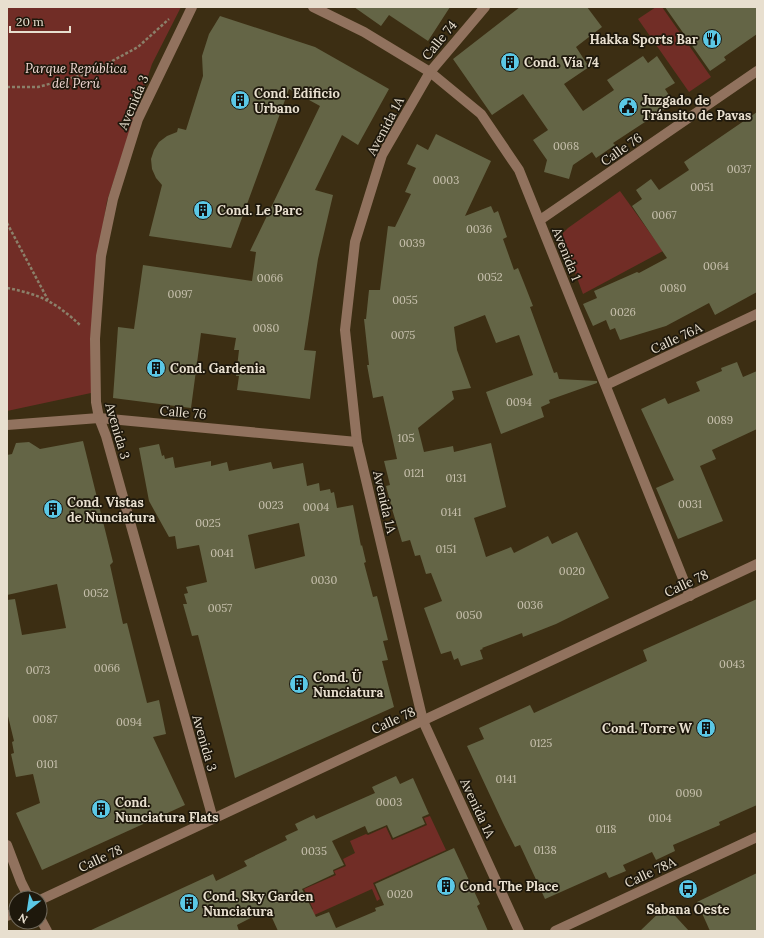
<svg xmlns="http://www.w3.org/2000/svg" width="764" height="938" viewBox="0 0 764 938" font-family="Lora,serif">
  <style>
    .green { fill: #712d26 }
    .building { fill: #646546; fill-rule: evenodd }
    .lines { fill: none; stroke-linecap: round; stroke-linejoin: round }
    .path { stroke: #8b806a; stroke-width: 2.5; stroke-dasharray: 3 2; stroke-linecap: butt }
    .minor { stroke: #91725e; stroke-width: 10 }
    .labels { text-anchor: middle; stroke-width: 3.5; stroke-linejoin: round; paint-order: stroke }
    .number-label { font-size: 11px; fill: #c7c0ad }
    .poi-label { font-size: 13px; font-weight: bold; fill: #e8dfcf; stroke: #1e180c; text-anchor: start }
    .street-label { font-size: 13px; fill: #e8dfcf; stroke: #1e180c }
    .park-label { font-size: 13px; font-style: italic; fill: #f0d7d3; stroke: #1e180c }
  </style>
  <rect width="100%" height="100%" fill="#3c2e13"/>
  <!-- green -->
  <g class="green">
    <polygon points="7,7 181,7 152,64 107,201 97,261 91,393 7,411"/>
    <polygon points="656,7 662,7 711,77 689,92 638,19"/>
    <polygon points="620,191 663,251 583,294 563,240 563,233 568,228"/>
    <polygon points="430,816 446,850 373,883 380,899 377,901 372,889 301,921 299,916 313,909 304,889 336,875 334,871 346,866 343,859 355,853 350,841 366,834 368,835 386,827 392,840 427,825 424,818"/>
  </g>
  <!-- building -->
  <g class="building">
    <polygon points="354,7 450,7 428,41 389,15 381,26"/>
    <polygon points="520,7 587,7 602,27 576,47 589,67 564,84 583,111 614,90 607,80 643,56 648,63 657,56 675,83 665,89 674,103 613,143 615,145 596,158 592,152 573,165 569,179 544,172 547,160 533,140 548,130 523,94 492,115 453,59"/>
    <polygon points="665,7 757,7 757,34 724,57 726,60 710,71"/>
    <polygon points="220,16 315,47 389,89 358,145 342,135 315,190 333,195 318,259 304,350 316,351 310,399 237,390 239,376 236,376 239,350 234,350 236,338 201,333 191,408 113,398 118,327 134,329 143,265 252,281 256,252 250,251 320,106 289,89 231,248 149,236 162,185 156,178 152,169 151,159 154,150 159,142 167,136 177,132 178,128 186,130 203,76 202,56 209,34"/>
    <polygon points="757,112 757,292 715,315 709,303 666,326 620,340 615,328 610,330 606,320 593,326 583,304 597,298 594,291 637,272 639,273 667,258 632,206 642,199 636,190 651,179 659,190 689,170 684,162"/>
    <polygon points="436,134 491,161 465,216 491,206 494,213 498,211 507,237 503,239 514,270 518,268 524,283 533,306 530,307 554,373 557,372 559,379 597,381 597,383 549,400 550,403 541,407 544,417 501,434 486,392 533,375 519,335 496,343 485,315 454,327 457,350 471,388 452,391 454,399 418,428 424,452 453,446 454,452 491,443 506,507 474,518 486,557 511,547 514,553 548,536 552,544 577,532 609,598 556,624 523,637 522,633 482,648 483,649 480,650 483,659 461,666 458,658 454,660 451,651 441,654 424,608 442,601 431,573 426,574 420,555 415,556 410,540 402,542 392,509 386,486 390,485 384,461 397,459 383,396 373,398 367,365 369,365 364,319 366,319 369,290 380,290 388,226 395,227 411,194 405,192 416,168 407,164 417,144 428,150"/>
    <polygon points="737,362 743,377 757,371 757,429 712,450 716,459 700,466 723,521 678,539 656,488 674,480 641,409 665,398 668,404 700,391 696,382 722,371 721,368"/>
    <polygon points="83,441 113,562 110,565 123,624 127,623 147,703 159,700 166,734 153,737 185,805 42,870 16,813 40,803 33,774 16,777 11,754 14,753 12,742 14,741 7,712 7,600 15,599 22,635 66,628 57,584 7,595 7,455 12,454 16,443 29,442 40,449"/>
    <path d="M159 444 162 456 164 455 165 459 173 457 175 468 211 461V466L227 462 229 471 271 462 273 469 303 463 307 486 319 483 320 491 330 489 331 493 334 492 337 508 353 505 361 546 362 545 366 562 364 563 373 597 377 596 388 640 383 641 388 660 382 661 394 707 235 778 198 635 192 636 183 604H187L184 594 188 593 186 587 207 582 199 545 177 549 175 536 169 537 149 501 139 448ZM299 523 305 556 255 569 248 535Z"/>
    <polygon points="757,599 757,805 719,822 720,825 673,845 675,851 656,860 652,852 623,865 626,871 609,878 606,872 545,899 520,845 515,847 503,823 467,746 484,739 479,728 530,705 534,713 647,661 643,650"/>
    <polygon points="396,776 400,784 413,778 429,814 422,817 425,824 393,838 387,825 368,833 365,826 332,841 344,865 333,870 334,874 302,889 316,917 329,912 336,928 376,911 375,908 384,905 375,884 454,848 480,904 477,906 488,931 278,931 268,909 237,925 239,931 89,931 213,874 216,881 247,866 244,861 287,840 285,836 298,830 295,824 314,815 316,819 375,793 372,787"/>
    <polygon points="757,873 757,931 710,931 697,902"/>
    <polygon points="666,906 689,931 640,931"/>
  </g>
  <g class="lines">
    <!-- path -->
    <g class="path">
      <polyline points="7,87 38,87 90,73 138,47 169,19"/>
      <polyline points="7,223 48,300"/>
      <path d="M7 288C40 294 57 303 81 326"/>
    </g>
    <!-- minor -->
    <g class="minor">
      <polyline points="192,7 138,119 113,199 101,256 95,339 96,402 99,418 106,436 213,819"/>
      <polyline points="313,7 364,32 430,72 481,114 519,170 690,596"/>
      <polyline points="485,7 430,72 382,155 355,242 345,330 357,442 423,721 519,931"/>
      <polyline points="540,220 757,71"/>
      <polyline points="606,385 757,314"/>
      <polyline points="7,425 99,418 357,442"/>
      <polyline points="7,845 21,882 29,898"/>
      <polyline points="40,900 757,564"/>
      <polyline points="7,916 16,912"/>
      <polyline points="40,918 47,931"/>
      <polyline points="555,931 757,837"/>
    </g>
  </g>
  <!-- icons -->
  <defs>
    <symbol id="restaurant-disc" viewBox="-11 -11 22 22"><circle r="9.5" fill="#5bc8e6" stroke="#1e180c"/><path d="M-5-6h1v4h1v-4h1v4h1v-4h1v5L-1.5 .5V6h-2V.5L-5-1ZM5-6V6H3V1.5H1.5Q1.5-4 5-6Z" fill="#111"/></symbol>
    <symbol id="building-disc" viewBox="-11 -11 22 22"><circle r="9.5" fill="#5bc8e6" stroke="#1e180c"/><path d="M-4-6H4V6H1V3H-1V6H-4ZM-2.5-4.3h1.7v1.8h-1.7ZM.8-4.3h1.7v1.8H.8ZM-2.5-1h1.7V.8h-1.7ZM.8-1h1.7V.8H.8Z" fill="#111"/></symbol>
    <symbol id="civic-disc" viewBox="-11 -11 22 22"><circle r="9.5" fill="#5bc8e6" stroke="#1e180c"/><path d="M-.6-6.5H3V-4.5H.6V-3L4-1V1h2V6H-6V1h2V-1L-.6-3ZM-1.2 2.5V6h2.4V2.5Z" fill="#111"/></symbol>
    <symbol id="bus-disc" viewBox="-11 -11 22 22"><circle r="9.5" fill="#5bc8e6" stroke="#1e180c"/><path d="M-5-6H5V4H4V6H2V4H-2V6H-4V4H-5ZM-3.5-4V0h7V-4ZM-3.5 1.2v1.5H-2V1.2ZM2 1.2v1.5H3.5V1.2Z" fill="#111"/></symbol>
  </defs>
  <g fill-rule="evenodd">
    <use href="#restaurant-disc" x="701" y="28" width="22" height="22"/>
    <use href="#building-disc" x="499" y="51" width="22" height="22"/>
    <use href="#building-disc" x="229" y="89" width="22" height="22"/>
    <use href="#civic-disc" x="617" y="96" width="22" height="22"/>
    <use href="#building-disc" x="192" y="199" width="22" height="22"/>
    <use href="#building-disc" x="145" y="357" width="22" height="22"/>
    <use href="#building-disc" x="42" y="498" width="22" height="22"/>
    <use href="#building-disc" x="288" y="673" width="22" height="22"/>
    <use href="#building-disc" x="695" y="717" width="22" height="22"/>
    <use href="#building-disc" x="90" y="798" width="22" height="22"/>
    <use href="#building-disc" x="435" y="875" width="22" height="22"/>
    <use href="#bus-disc" x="677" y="878" width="22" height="22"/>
    <use href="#building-disc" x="178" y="892" width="22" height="22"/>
  </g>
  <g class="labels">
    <!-- number labels -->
    <g class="number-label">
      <text x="566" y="150">0068</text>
      <text x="739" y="173">0037</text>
      <text x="446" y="184">0003</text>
      <text x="702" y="191">0051</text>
      <text x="664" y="219">0067</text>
      <text x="479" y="233">0036</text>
      <text x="412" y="247">0039</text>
      <text x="716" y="270">0064</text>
      <text x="490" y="281">0052</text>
      <text x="270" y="282">0066</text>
      <text x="673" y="292">0080</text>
      <text x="180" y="298">0097</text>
      <text x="405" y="304">0055</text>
      <text x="623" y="316">0026</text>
      <text x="266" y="332">0080</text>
      <text x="403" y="339">0075</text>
      <text x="519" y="406">0094</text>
      <text x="720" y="424">0089</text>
      <text x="406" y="442">105</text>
      <text x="414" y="477">0121</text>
      <text x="456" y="482">0131</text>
      <text x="690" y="508">0031</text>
      <text x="271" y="509">0023</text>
      <text x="316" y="511">0004</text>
      <text x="451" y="516">0141</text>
      <text x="208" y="527">0025</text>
      <text x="446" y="553">0151</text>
      <text x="222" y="557">0041</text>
      <text x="572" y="575">0020</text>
      <text x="324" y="584">0030</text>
      <text x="96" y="597">0052</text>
      <text x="530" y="609">0036</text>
      <text x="220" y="612">0057</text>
      <text x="469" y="619">0050</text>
      <text x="732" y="668">0043</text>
      <text x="107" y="672">0066</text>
      <text x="38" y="674">0073</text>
      <text x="45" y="723">0087</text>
      <text x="129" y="726">0094</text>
      <text x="541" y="747">0125</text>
      <text x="47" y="768">0101</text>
      <text x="506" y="783">0141</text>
      <text x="689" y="797">0090</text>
      <text x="389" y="806">0003</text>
      <text x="660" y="822">0104</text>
      <text x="606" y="833">0118</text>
      <text x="545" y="854">0138</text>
      <text x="314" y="855">0035</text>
      <text x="400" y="898">0020</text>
    </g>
    <!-- poi labels -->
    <g class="poi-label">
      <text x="698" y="44" text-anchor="end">Hakka Sports Bar</text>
      <text x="524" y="67">Cond. Vía 74</text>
      <text x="254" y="98">Cond. Edificio<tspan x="254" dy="15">Urbano</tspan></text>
      <text x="642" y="105">Juzgado de<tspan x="642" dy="15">Tránsito de Pavas</tspan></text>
      <text x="217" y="215">Cond. Le Parc</text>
      <text x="170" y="373">Cond. Gardenia</text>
      <text x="67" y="507">Cond. Vistas<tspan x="67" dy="15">de Nunciatura</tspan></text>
      <text x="313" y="682">Cond. Ü<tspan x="313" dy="15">Nunciatura</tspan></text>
      <text x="692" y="733" text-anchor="end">Cond. Torre W</text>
      <text x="115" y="807">Cond.<tspan x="115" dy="15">Nunciatura Flats</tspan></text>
      <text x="460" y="891">Cond. The Place</text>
      <text x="203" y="901">Cond. Sky Garden<tspan x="203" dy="15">Nunciatura</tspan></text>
      <text x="688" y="914" text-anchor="middle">Sabana Oeste</text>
    </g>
    <!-- street labels -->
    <g class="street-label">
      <text transform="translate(439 40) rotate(-51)" y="5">Calle 74</text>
      <text transform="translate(133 102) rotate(-67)" y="5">Avenida 3</text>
      <text transform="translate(385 126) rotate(-62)" y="5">Avenida 1A</text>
      <text transform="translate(621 149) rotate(-35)" y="5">Calle 76</text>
      <text transform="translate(567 254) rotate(68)" y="5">Avenida 1</text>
      <text transform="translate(676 338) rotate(-25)" y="5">Calle 76A</text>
      <text transform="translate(183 412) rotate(5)" y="5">Calle 76</text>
      <text transform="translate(118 431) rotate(74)" y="5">Avenida 3</text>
      <text transform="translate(385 502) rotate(77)" y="5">Avenida 1A</text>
      <text transform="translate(686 583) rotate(-25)" y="5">Calle 78</text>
      <text transform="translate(393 720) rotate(-25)" y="5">Calle 78</text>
      <text transform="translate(205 743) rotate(74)" y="5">Avenida 3</text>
      <text transform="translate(478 808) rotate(65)" y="5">Avenida 1A</text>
      <text transform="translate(100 858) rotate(-25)" y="5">Calle 78</text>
      <text transform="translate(650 872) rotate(-25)" y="5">Calle 78A</text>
    </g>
    <!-- park labels -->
    <g class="park-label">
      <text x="76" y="73">Parque República<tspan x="76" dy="15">del Perú</tspan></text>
    </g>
  </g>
  <!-- border -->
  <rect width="764" height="938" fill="none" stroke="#e8dfcf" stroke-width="16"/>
  <!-- north arrow -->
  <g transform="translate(28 910) rotate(210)"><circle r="19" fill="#1e180c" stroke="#6f685a"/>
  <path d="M0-3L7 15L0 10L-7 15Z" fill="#5bc8e6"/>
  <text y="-6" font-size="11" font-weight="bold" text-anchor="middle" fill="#e8dfcf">N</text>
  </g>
  <!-- scale -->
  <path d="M10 26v6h60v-6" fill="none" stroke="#e8dfcf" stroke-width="2"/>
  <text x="16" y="26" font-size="12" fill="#e8dfcf" stroke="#1e180c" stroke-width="3" paint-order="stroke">20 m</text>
</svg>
